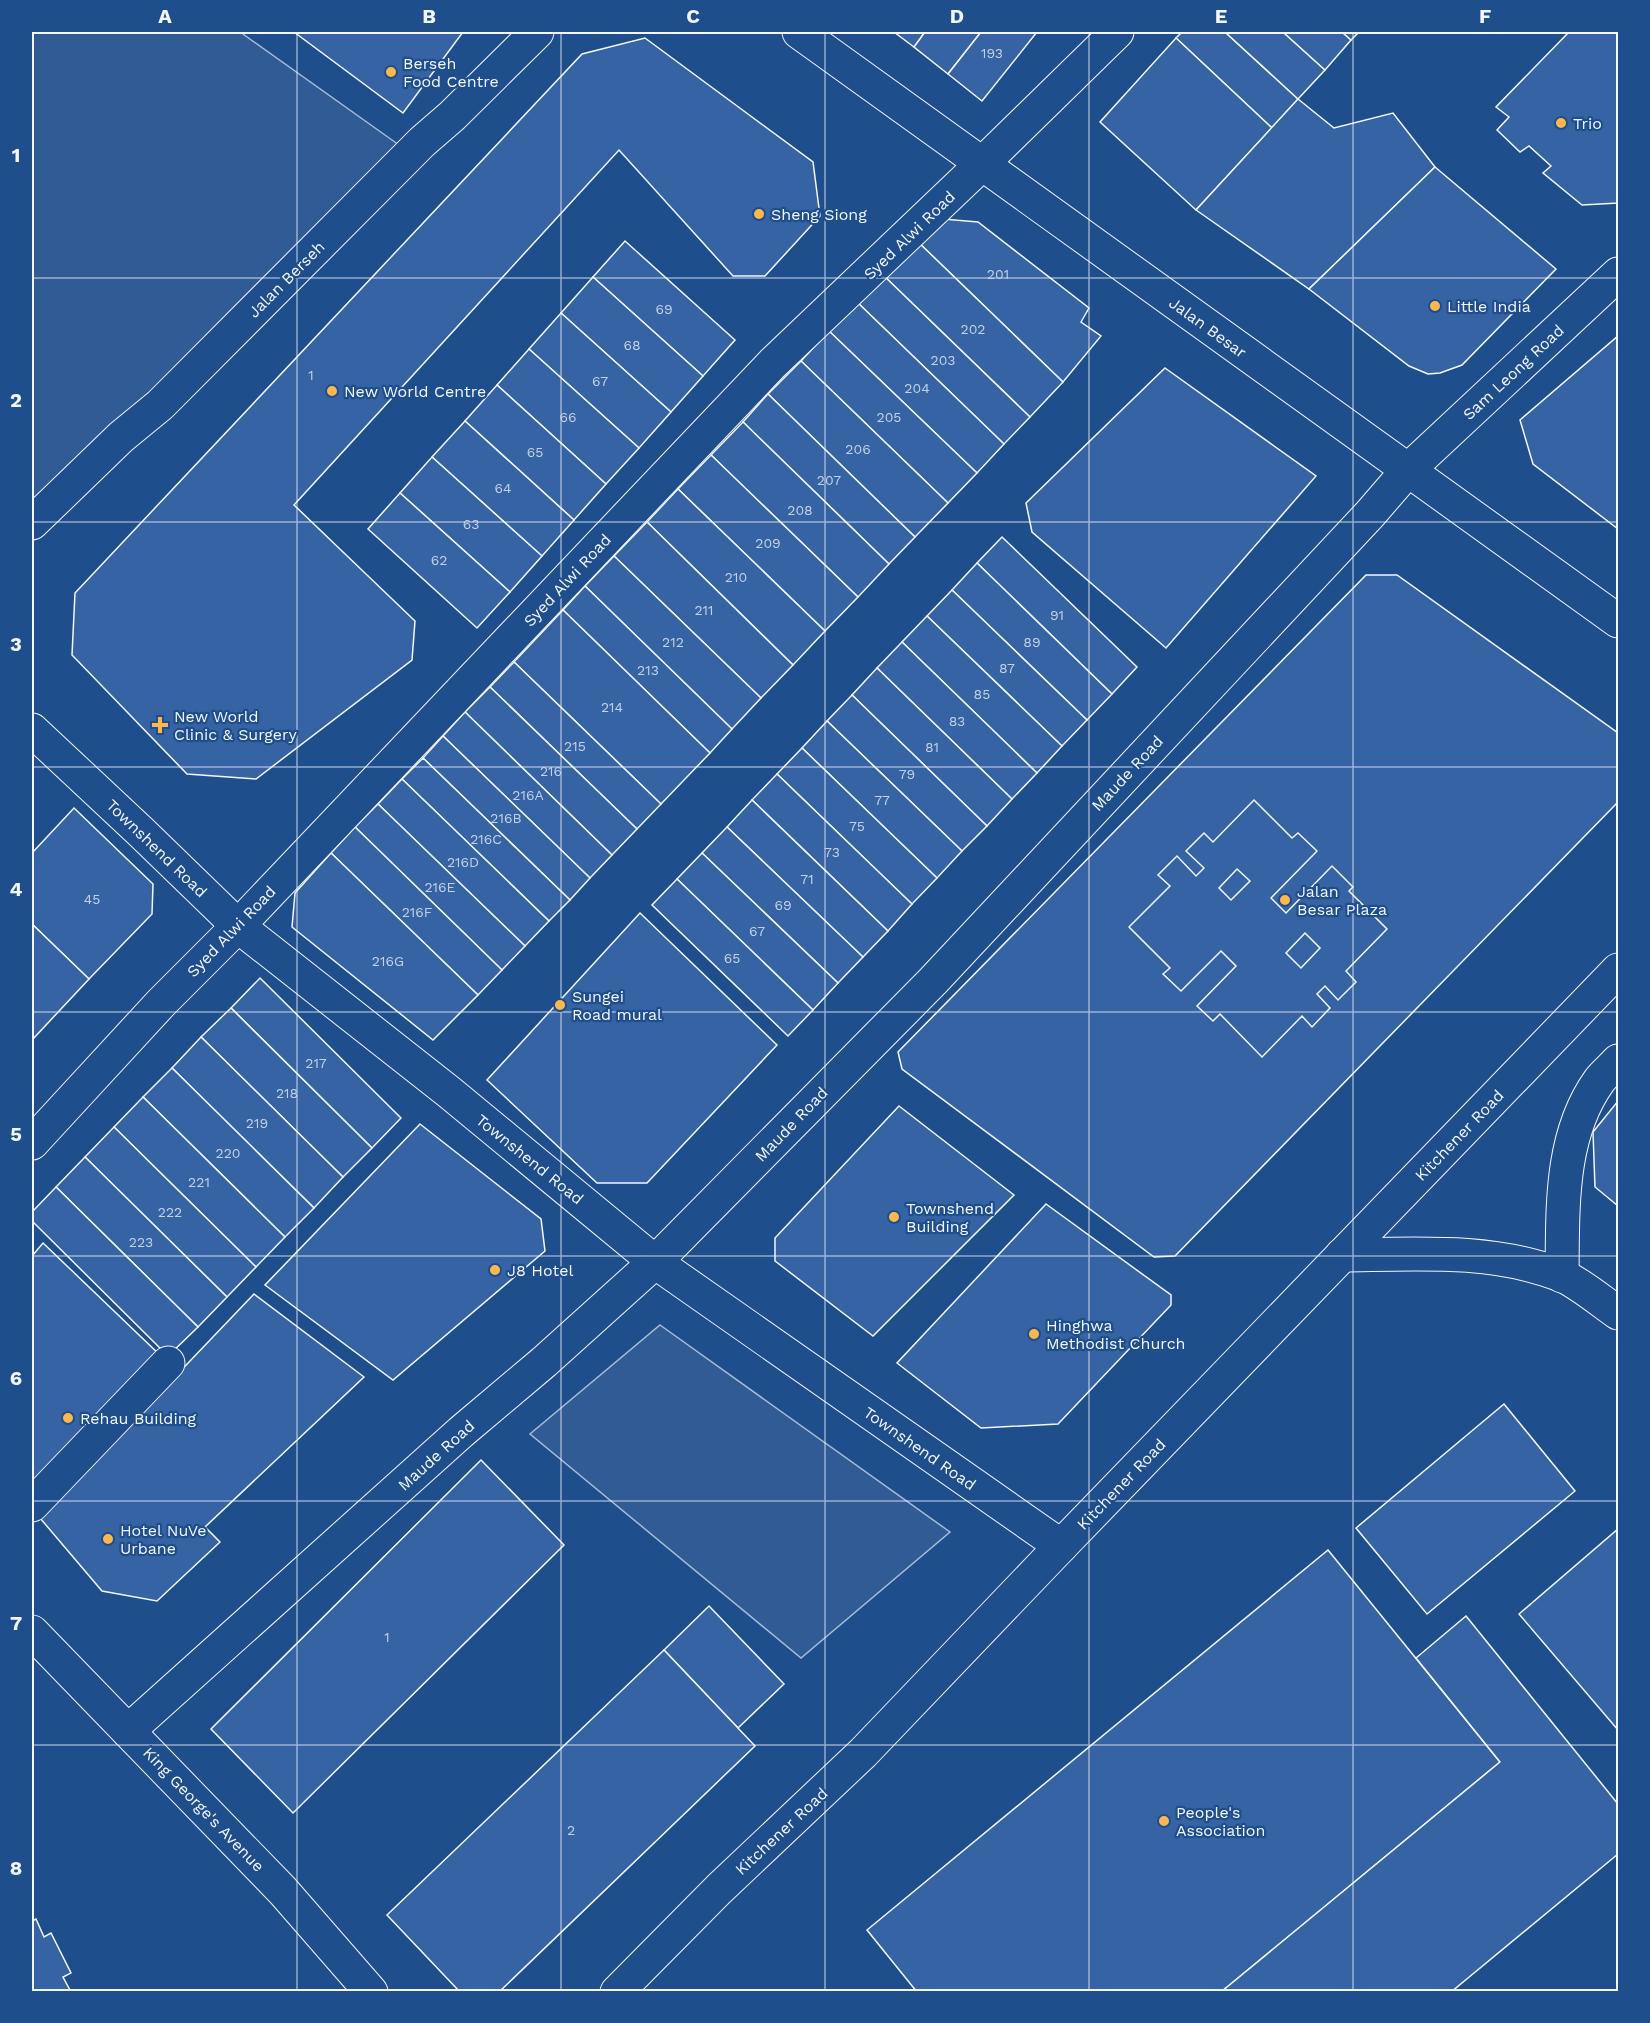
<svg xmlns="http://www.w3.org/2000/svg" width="1650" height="2023" viewBox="0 0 1650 2023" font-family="'Work Sans',sans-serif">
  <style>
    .green { fill: #305b95; stroke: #a8bbd7; stroke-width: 1.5 }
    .building { fill: #3563a3; stroke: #f2f6ff; stroke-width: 1.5; fill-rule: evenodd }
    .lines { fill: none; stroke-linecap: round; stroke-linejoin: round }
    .minor-casing { stroke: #f2f6ff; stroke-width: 35 }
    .major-casing { stroke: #f2f6ff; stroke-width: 35 }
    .minor { stroke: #1f4e8c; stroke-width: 33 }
    .major { stroke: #1f4e8c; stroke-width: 33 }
    .grid { fill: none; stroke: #f2f6ff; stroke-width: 1.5; stroke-opacity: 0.55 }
    .poi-dot { fill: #ffb74d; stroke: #1f4e8c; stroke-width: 2 }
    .labels { text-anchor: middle; stroke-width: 4.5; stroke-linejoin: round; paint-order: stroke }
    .number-label { font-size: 14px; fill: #c3d1e8 }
    .poi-label { font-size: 16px; fill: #f2f6ff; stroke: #1f4e8c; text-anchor: start }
    .street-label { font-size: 16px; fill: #f2f6ff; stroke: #1f4e8c }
    .neatline { fill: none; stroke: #f2f6ff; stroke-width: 2 }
    .grid-label { font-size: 20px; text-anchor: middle; font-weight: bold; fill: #f2f6ff }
  </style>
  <rect width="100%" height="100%" fill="#1f4e8c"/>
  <!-- green -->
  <g class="green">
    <polygon points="32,32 240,32 399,145 32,515"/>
    <polygon points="660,1325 950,1532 801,1658 530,1434"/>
  </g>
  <!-- building -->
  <g class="building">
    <polygon points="294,32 463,32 403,113"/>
    <polygon points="894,32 925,32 914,47"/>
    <polygon points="925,32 981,32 948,74 914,47"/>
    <polygon points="981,32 1037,32 982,101 948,74"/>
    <polygon points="1182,32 1225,32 1298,99 1272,128 1176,38"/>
    <polygon points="1225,32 1283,32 1325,70 1298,99"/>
    <polygon points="1283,32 1342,32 1351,40 1325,70"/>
    <polygon points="1342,32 1359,32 1351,40"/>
    <polygon points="1569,32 1618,32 1618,203 1582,205 1543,173 1551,166 1529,146 1520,152 1497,130 1509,117 1496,107"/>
    <polygon points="645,38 813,162 820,216 765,276 733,276 619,150 294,505 415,621 412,660 256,779 187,774 72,655 75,593 582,54"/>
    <polygon points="1176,38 1272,128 1196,210 1100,122"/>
    <polygon points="1298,99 1334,128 1393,113 1435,167 1309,289 1196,210"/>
    <polygon points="1435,167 1556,269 1462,365 1440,373 1428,374 1409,366 1309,289"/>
    <polygon points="943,219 978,222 1089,308 1081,322 1101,336 1063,382 916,240"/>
    <polygon points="916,240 1063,382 1030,417 883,275"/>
    <polygon points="625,241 735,340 703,376 593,277"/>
    <polygon points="883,275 1030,417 1004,444 857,302"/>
    <polygon points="593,277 703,376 671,412 561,313"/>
    <polygon points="857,302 1004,444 977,473 829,331"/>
    <polygon points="561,313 671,412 639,448 529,349"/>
    <polygon points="829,331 977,473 948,503 801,361"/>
    <polygon points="1618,336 1618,529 1533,464 1520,420"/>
    <polygon points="529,349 639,448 606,484 497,385"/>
    <polygon points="801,361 948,503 915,537 768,394"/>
    <polygon points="1165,368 1316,476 1166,648 1032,532 1026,503"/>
    <polygon points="497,385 606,484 574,520 465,421"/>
    <polygon points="768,394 915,537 889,564 743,422"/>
    <polygon points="465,421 574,520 542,556 432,457"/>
    <polygon points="743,422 889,564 858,597 711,455"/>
    <polygon points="711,455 858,597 825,631 678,489"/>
    <polygon points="432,457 542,556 510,592 400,493"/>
    <polygon points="678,489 825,631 793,665 647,522"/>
    <polygon points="400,493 510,592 477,628 368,529"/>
    <polygon points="647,522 793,665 761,698 614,556"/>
    <polygon points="1002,537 1137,667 1112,694 977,563"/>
    <polygon points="614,556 761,698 732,729 585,586"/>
    <polygon points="977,563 1112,694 1087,720 952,590"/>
    <polygon points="1366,575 1397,575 1618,733 1618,802 1175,1256 1154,1257 902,1069 898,1052"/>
    <polygon points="585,586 732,729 710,753 563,610"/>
    <polygon points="952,590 1087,720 1062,746 927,616"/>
    <polygon points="563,610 710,753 661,804 514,662"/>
    <polygon points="927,616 1062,746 1037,773 902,642"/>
    <polygon points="902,642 1037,773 1012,799 877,668"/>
    <polygon points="514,662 661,804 637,829 490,687"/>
    <polygon points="877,668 1012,799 987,826 852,695"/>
    <polygon points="490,687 637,829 612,855 465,712"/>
    <polygon points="852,695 987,826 962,851 827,721"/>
    <polygon points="465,712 612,855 590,878 443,736"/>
    <polygon points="827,721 962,851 937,878 802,748"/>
    <polygon points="443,736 590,878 570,900 423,758"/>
    <polygon points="802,748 937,878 912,904 777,774"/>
    <polygon points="423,758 570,900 549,921 402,779"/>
    <polygon points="777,774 912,904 888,931 752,800"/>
    <polygon points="402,779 549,921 525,946 378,804"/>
    <polygon points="752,800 888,931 863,957 727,827"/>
    <path d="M1254 800 1292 838 1298 833 1317 851 1271 898 1286 913 1332 866 1353 887 1349 891 1387 929 1346 971 1356 982 1338 1000 1325 986 1317 994 1330 1008 1312 1027 1302 1016 1262 1057 1220 1014 1213 1021 1197 1006 1236 966 1221 951 1181 991 1163 974 1170 968 1129 927 1170 886 1158 875 1177 856 1196 876 1204 868 1186 851 1204 833 1213 842ZM1237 869 1250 881 1231 900 1219 888ZM1305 933 1320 948 1301 968 1286 953Z"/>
    <polygon points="378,804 525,946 502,970 355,827"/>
    <polygon points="74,808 153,884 152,914 89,979 32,924 32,853"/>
    <polygon points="355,827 502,970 478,995 331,853"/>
    <polygon points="727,827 863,957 838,983 702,853"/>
    <polygon points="331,853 478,995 433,1040 292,927 295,893"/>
    <polygon points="702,853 838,983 813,1010 677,879"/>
    <polygon points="677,879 813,1010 788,1036 652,905"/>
    <polygon points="640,913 777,1045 647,1183 597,1183 487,1080"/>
    <polygon points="32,924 89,979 32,1040"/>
    <polygon points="260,978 401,1118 372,1148 231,1008"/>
    <polygon points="231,1008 372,1148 343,1177 201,1037"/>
    <polygon points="201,1037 343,1177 314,1208 172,1068"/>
    <polygon points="172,1068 314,1208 285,1237 143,1097"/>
    <polygon points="143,1097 285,1237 256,1267 114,1127"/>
    <polygon points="1618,1101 1618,1206 1595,1187 1593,1132"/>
    <polygon points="899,1106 1014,1195 873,1336 775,1261 775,1238"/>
    <polygon points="420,1124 541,1219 545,1251 393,1380 265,1285"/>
    <polygon points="114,1127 256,1267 227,1297 85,1157"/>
    <polygon points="85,1157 227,1297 198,1327 56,1187"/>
    <polygon points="56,1187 198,1327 168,1356 32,1221 32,1212"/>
    <polygon points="1046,1204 1171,1295 1171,1305 1058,1424 981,1428 897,1363"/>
    <polygon points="43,1243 162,1357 39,1486 32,1479 32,1256"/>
    <polygon points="254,1294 364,1377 205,1527 220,1542 157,1601 102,1591 40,1518"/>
    <polygon points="1504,1404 1575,1491 1427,1614 1356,1528"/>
    <polygon points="481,1460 564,1545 293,1813 211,1729"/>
    <polygon points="1618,1529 1618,1730 1519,1614"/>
    <polygon points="1328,1550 1500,1762 1221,1992 917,1992 867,1930"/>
    <polygon points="709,1606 784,1684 738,1728 664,1650"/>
    <polygon points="1466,1616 1618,1804 1618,1854 1451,1992 1221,1992 1500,1762 1416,1658"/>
    <polygon points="664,1650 755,1746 499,1992 460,1992 387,1915"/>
    <polygon points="36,1919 44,1937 51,1933 71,1973 63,1977 71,1992 32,1992 32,1921"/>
  </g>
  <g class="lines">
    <defs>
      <g id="minor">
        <polyline points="32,523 121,437 160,405 422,142 452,116 537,32"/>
        <polyline points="32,730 141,832 238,926 449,1092 655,1262 1061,1546"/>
        <polyline points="32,1143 161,1003 238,926 773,363 983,163 1117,32"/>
        <path d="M1342 1255C1415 1254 1492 1248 1561 1275 1578 1282 1602 1302 1618 1313"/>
        <path d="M1562 1276C1563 1211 1559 1137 1599 1081 1604 1074 1612 1068 1618 1061"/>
        <polyline points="32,1505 168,1363"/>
        <polyline points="32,1632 283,1891 371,1992"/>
        <polyline points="128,1731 461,1432 544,1362 655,1262 933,981 1370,514 1408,470 1618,274"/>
        <polyline points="617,1992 719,1889 863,1753 1061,1546 1618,970"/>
      </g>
      <polyline id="major" points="799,32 1618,621"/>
    </defs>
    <!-- minor casing -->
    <use href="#minor" class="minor-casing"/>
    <!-- major casing -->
    <use href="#major" class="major-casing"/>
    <!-- minor -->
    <use href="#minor" class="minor"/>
    <!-- major -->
    <use href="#major" class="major"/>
  </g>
  <!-- grid -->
  <path class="grid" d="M297 32V1992M561 32V1992M825 32V1992M1089 32V1992M1353 32V1992M32 278H1618M32 522H1618M32 767H1618M32 1012H1618M32 1256H1618M32 1501H1618M32 1745H1618"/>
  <!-- markers -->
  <g class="poi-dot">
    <circle cx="391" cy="72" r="6"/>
    <circle cx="1561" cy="123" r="6"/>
    <circle cx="759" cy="214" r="6"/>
    <circle cx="1435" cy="306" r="6"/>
    <circle cx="332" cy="391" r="6"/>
    <path d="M157 716h6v6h6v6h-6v6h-6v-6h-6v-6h6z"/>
    <circle cx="1285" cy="900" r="6"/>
    <circle cx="560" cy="1005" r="6"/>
    <circle cx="894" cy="1217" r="6"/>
    <circle cx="495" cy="1270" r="6"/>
    <circle cx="1034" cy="1334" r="6"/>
    <circle cx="68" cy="1418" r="6"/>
    <circle cx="108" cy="1539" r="6"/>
    <circle cx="1164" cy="1821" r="6"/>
  </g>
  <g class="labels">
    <!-- number labels -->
    <g class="number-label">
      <text x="992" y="58">193</text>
      <text x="998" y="279">201</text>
      <text x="664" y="314">69</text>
      <text x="973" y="334">202</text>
      <text x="632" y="350">68</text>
      <text x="943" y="365">203</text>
      <text x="311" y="380">1</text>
      <text x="600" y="386">67</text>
      <text x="917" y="393">204</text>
      <text x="568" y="422">66</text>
      <text x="889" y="422">205</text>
      <text x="858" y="454">206</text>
      <text x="535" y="457">65</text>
      <text x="829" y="485">207</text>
      <text x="503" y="493">64</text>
      <text x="800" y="515">208</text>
      <text x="471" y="529">63</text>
      <text x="768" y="548">209</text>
      <text x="439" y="565">62</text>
      <text x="736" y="582">210</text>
      <text x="704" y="615">211</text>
      <text x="1057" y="620">91</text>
      <text x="673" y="647">212</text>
      <text x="1032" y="647">89</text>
      <text x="1007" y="673">87</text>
      <text x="648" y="675">213</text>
      <text x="982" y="699">85</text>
      <text x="612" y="712">214</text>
      <text x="957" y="726">83</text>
      <text x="575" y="751">215</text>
      <text x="932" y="752">81</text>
      <text x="551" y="776">216</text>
      <text x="907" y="779">79</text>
      <text x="528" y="800">216A</text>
      <text x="882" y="805">77</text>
      <text x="506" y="823">216B</text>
      <text x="857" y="831">75</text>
      <text x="486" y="844">216C</text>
      <text x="832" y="857">73</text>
      <text x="463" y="867">216D</text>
      <text x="807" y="884">71</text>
      <text x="440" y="892">216E</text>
      <text x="92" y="904">45</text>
      <text x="783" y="910">69</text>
      <text x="417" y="917">216F</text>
      <text x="757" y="936">67</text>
      <text x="732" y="963">65</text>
      <text x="388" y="966">216G</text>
      <text x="316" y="1068">217</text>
      <text x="287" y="1098">218</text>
      <text x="257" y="1128">219</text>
      <text x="228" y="1158">220</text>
      <text x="199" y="1187">221</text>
      <text x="170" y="1217">222</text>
      <text x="141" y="1247">223</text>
      <text x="387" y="1642">1</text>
      <text x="571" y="1835">2</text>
    </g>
    <!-- poi labels -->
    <g class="poi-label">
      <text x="403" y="69">Berseh<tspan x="403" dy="18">Food Centre</tspan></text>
      <text x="1573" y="129">Trio</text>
      <text x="771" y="220">Sheng Siong</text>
      <text x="1447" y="312">Little India</text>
      <text x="344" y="397">New World Centre</text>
      <text x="174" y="722">New World<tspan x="174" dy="18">Clinic &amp; Surgery</tspan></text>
      <text x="1297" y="897">Jalan<tspan x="1297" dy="18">Besar Plaza</tspan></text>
      <text x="572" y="1002">Sungei<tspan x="572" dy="18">Road mural</tspan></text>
      <text x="906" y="1214">Townshend<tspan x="906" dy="18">Building</tspan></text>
      <text x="507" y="1276">J8 Hotel</text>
      <text x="1046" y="1331">Hinghwa<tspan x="1046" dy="18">Methodist Church</tspan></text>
      <text x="80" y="1424">Rehau Building</text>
      <text x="120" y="1536">Hotel NuVe<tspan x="120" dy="18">Urbane</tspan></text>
      <text x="1176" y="1818">People's<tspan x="1176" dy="18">Association</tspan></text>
    </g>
    <!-- street labels -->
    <g class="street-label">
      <text transform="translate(909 235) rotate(-44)" y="6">Syed Alwi Road</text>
      <text transform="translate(286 279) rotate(-45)" y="6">Jalan Berseh</text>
      <text transform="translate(1208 327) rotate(36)" y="6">Jalan Besar</text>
      <text transform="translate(1513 372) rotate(-43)" y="6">Sam Leong Road</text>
      <text transform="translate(567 580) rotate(-47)" y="6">Syed Alwi Road</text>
      <text transform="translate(1127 773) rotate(-47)" y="6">Maude Road</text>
      <text transform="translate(157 848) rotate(44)" y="6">Townshend Road</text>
      <text transform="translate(231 931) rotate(-46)" y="6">Syed Alwi Road</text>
      <text transform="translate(791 1124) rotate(-46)" y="6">Maude Road</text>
      <text transform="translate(1459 1135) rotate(-46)" y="6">Kitchener Road</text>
      <text transform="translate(530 1159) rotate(39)" y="6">Townshend Road</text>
      <text transform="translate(920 1448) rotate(35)" y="6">Townshend Road</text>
      <text transform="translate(436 1455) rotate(-42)" y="6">Maude Road</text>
      <text transform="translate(1121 1484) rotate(-46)" y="6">Kitchener Road</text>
      <text transform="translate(204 1809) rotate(46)" y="6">King George's Avenue</text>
      <text transform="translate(781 1831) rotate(-43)" y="6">Kitchener Road</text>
    </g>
  </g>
  <!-- border -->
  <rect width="1650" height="2023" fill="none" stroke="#1f4e8c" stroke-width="66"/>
  <rect x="33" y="33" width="1584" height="1957" class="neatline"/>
  <g class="grid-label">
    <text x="165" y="23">A</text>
    <text x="429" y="23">B</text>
    <text x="693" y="23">C</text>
    <text x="957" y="23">D</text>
    <text x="1221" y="23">E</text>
    <text x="1485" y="23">F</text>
    <text x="16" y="162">1</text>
    <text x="16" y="407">2</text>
    <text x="16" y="651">3</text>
    <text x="16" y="896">4</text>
    <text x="16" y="1141">5</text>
    <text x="16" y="1385">6</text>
    <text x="16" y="1630">7</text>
    <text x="16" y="1875">8</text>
  </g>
</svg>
